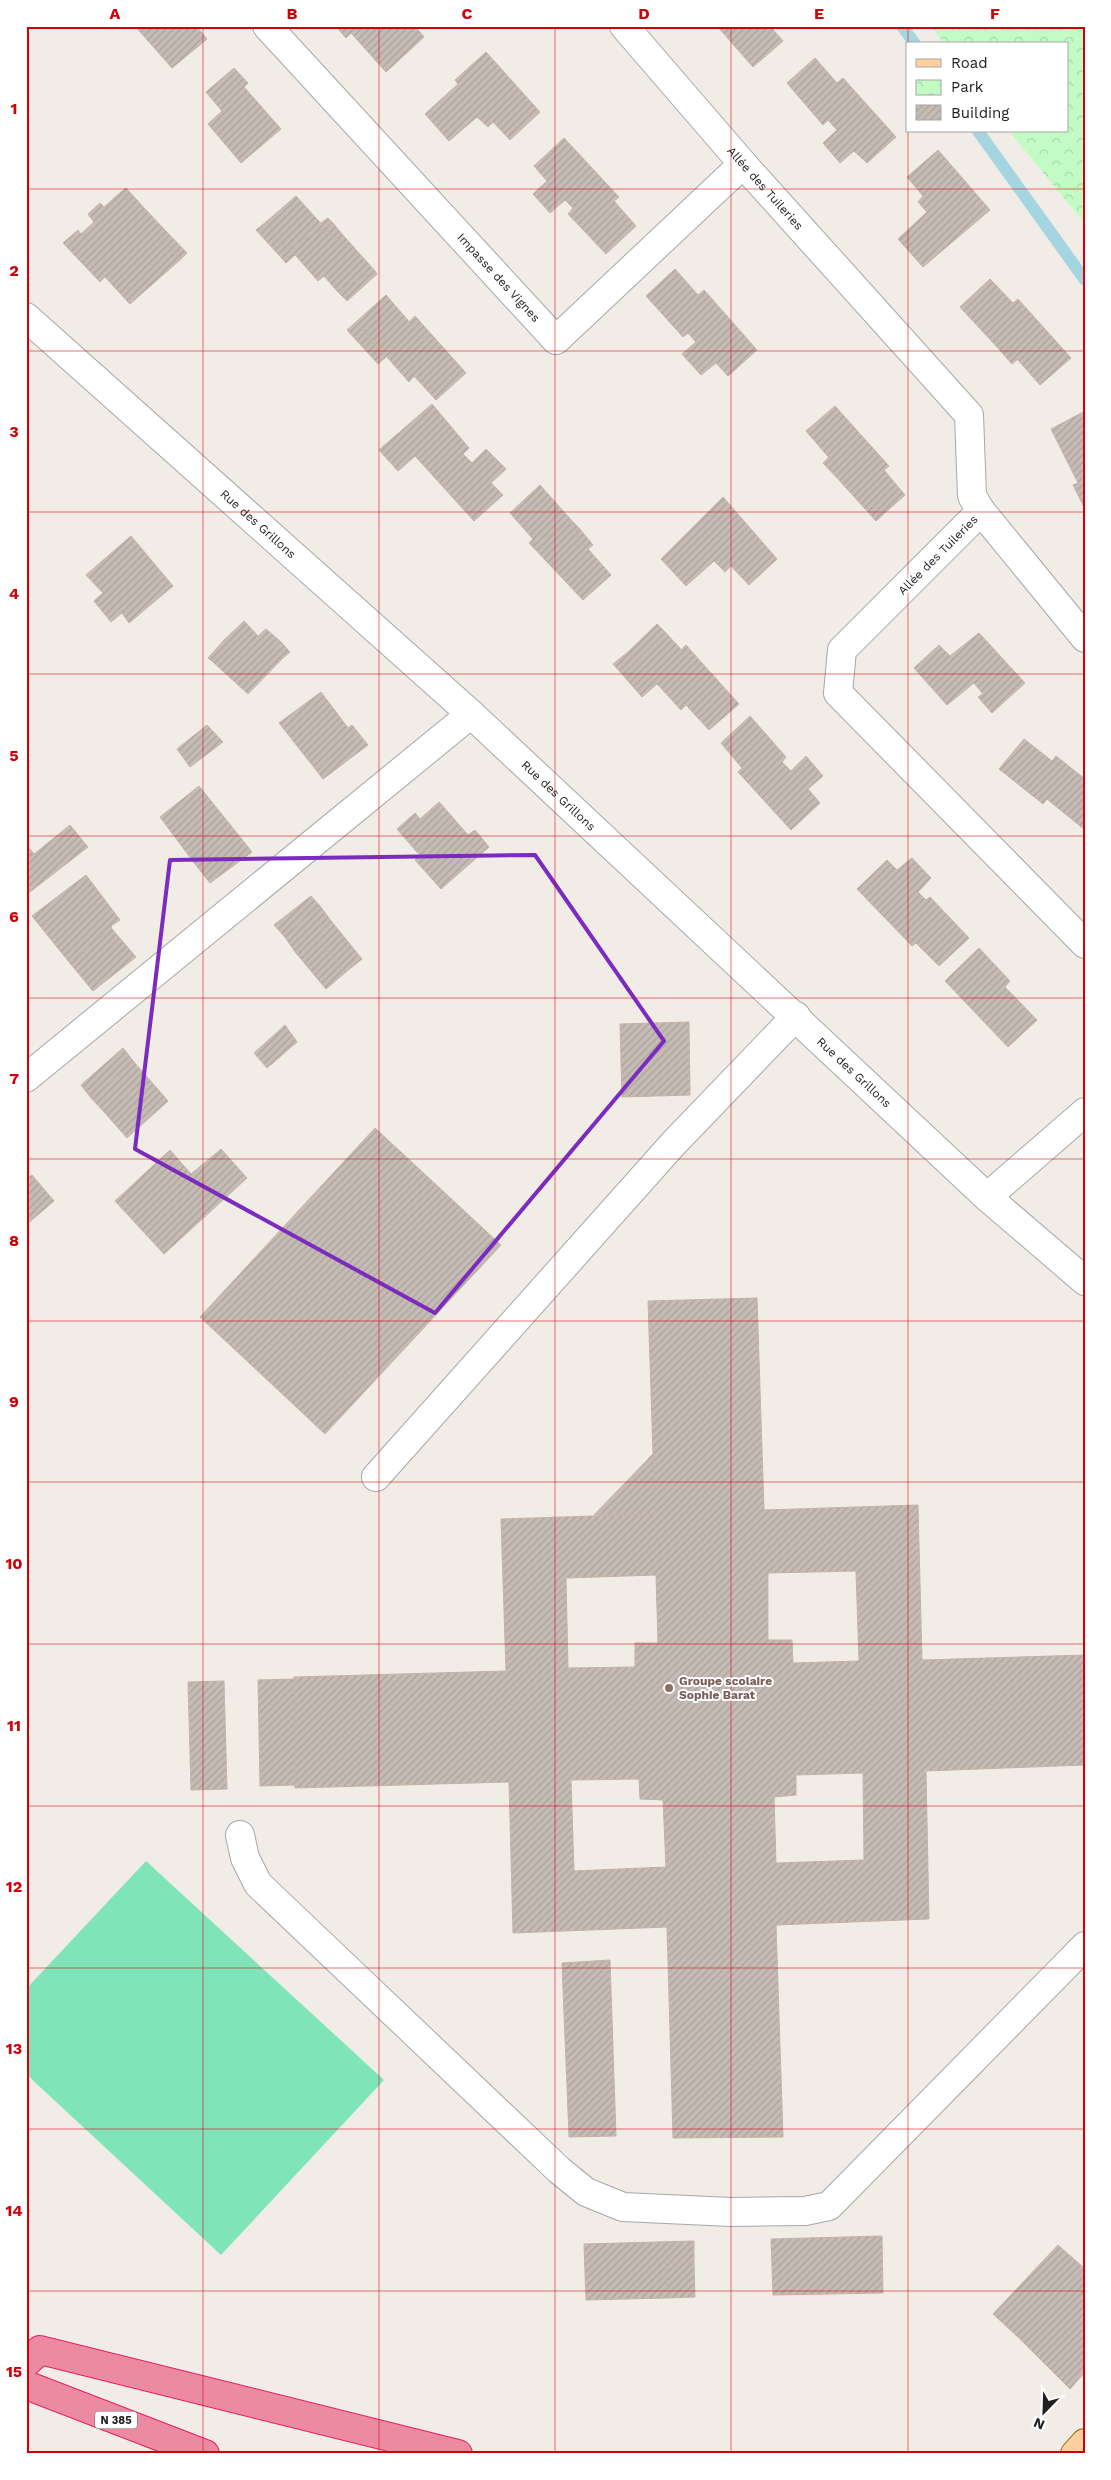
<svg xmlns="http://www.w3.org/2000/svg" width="1111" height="2480" viewBox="0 0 1111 2480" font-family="'Work Sans',sans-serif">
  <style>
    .park { fill: url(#park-crowns) }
    .pitch { fill: #80e4b9 }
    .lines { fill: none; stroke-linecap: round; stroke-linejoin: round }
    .stream { stroke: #a4d5e1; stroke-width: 12 }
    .building { fill: url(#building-hatch); stroke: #c4b3a7; fill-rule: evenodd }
    .minor-casing { stroke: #a7a7a7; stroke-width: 30 }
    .major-casing { stroke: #9c6200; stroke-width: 30 }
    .highway-casing { stroke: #e41e6a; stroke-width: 30 }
    .minor { stroke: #fff; stroke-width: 28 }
    .major { stroke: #ffd09d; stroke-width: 28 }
    .highway { stroke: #ec8aa1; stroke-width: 28 }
    .marked { fill: none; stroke: #7b2cbf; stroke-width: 4; stroke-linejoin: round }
    .grid { fill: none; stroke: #d00009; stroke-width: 1; stroke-opacity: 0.55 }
    .education-dot { fill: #8d6e63; stroke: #fff; stroke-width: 2 }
    .labels { text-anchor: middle; stroke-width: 4; stroke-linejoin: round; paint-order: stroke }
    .shield { fill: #fff; stroke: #636363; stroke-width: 1 }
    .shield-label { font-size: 11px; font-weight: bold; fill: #202020 }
    .street-label { font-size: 12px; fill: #202020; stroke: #fff }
    .education-label { font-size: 12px; font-weight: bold; fill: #785e54; stroke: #fff; text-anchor: start }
    .neatline { fill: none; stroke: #d00009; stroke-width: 2 }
    .grid-label { font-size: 16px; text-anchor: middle; font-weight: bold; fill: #d00009 }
  </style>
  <defs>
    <pattern id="park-crowns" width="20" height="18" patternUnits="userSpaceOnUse" patternTransform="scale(1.25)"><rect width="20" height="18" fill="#c2fcc4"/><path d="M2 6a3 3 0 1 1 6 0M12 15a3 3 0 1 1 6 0" fill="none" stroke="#a6d8a8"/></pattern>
    <pattern id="building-hatch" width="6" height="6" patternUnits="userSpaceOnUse" patternTransform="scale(1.25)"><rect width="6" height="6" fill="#c6bcb5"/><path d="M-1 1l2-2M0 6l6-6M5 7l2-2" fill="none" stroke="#aaa19b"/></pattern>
  </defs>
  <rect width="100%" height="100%" fill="#f1ede6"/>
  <!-- park -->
  <polygon class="park" points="931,26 1085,26 1085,224 1009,131 1067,131 1067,44 944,44"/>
  <!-- pitch -->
  <polygon class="pitch" points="146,1861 384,2080 221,2255 26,2074 26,1989"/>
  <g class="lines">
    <!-- stream -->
    <g class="stream">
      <polyline points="902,26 915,44"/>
      <polyline points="978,131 1085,280"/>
    </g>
  </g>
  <!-- building -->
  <g class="building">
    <polygon points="135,26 196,26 207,39 172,68"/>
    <polygon points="336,26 415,26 424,37 386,72 351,33 346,38"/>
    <polygon points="717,26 770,26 783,41 753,67"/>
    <polygon points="486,52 540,112 510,140 493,122 488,127 477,117 449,141 425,114 458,84 455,80"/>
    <polygon points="815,58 837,83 843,78 896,137 867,163 854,151 840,163 823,143 837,130 828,120 823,125 787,83"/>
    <polygon points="234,68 248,83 244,87 281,129 241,163 208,124 222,111 206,92"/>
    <polygon points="564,138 619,197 614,201 636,226 606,254 568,214 573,208 565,200 550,213 533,194 547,181 534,166"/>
    <polygon points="938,150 990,210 923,267 898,239 927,212 918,202 923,196 907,177"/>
    <polygon points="126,188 146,210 141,215 121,192"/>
    <polygon points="121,192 141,215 146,210 162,227 156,232 181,259 130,304 105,277 100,282 63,243 78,230 81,234 94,222 88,214 100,203 104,207"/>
    <polygon points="296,196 325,228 289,248 266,222"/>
    <polygon points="328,218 333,223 325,228 321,223"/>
    <polygon points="266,222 289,248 278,254 256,230"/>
    <polygon points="333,223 342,234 335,239 325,228"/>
    <polygon points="162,227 187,253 181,259 156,232"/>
    <polygon points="325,228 335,239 342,234 375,271 337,291 324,276 318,281 289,248"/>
    <polygon points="289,248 295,255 286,263 278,254"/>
    <polygon points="675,269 698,295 704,290 757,350 728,376 716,363 701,375 682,354 696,342 688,333 683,337 646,296"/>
    <polygon points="375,271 377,274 347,301 337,291"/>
    <polygon points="990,279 1013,303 1018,299 1071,358 1040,385 1002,342 997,347 960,307"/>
    <polygon points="386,295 425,340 432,335 466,373 436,400 414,376 409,382 356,322"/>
    <polygon points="415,316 432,335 425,340 409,322"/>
    <polygon points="356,322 386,357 378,364 347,330"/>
    <polygon points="1002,342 1018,359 1012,364 997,347"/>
    <polygon points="432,404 469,448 463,454 472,463 486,449 506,469 491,483 503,495 474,521 415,456 398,471 379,450"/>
    <polygon points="835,406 889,466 884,470 905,495 876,521 839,480 844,475 806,431"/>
    <polygon points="1085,411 1085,509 1073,485 1078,483 1051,429"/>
    <polygon points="829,457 844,475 839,480 823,463"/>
    <polygon points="540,485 573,522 531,545 529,543 533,539 510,513"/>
    <polygon points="723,497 777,559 749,585 731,566 725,572 714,561 686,586 661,559"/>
    <polygon points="573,522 579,528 574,533 611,575 583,600 531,545"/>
    <polygon points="579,528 593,545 588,549 574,533"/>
    <polygon points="131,536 173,586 129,623 122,613 111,622 94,601 103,593 86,575"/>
    <polygon points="244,621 258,636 266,629 281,642 274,649 283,658 248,694 212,661 229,644 224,640"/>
    <polygon points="657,624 666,633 636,661 628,652"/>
    <polygon points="666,633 696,666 701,662 739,704 709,730 686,705 681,710 636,661"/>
    <polygon points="979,633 1025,683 992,713 978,697 983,694 974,683 947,705 914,668 939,645 950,656"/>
    <polygon points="224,640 229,644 212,661 208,658"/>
    <polygon points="281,642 290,652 283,658 274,649"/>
    <polygon points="686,645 701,662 696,666 681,650"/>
    <polygon points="628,652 636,661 622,674 613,664"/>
    <polygon points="636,661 657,684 642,697 622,674"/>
    <polygon points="321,692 348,728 352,725 360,735 316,770 279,723"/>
    <polygon points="750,716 786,757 782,762 791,771 806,756 823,776 808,789 820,803 791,830 738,772 742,768 721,743"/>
    <polygon points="207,725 223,742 190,767 177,749"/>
    <polygon points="360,735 368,745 323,779 316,770"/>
    <polygon points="1024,739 1052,761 1056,756 1085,779 1085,830 1047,799 1043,804 999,769"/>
    <polygon points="199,786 236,832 195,864 160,817"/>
    <polygon points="439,802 441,804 439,806 403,836 397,829 415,813 420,819"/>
    <polygon points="441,804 454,819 416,851 403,836"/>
    <polygon points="454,819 468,835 475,830 489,847 441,889 415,860 420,855 416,851"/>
    <polygon points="70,825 88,847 26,895 26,857 28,859"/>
    <polygon points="236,832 252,852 210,883 195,864"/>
    <polygon points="26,844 34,854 28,859 26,857"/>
    <polygon points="912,858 931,878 918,892 926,900 930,897 969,938 939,966 916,943 912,946 857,889 887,860 897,870"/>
    <polygon points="86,875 120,920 111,926 112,929 69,962 32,916"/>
    <polygon points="311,896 320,906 284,936 274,925"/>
    <polygon points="320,906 332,922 296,953 284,936"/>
    <polygon points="332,922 362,959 346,972 315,936"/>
    <polygon points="112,929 136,957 93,991 69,962"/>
    <polygon points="315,936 346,972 326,989 296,953"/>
    <polygon points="979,948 1010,981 1005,987 1037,1020 1008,1047 945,981"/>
    <polygon points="689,1022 690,1095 622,1097 620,1024"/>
    <polygon points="285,1025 297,1042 267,1068 254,1053"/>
    <polygon points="123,1048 134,1062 91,1098 81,1085"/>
    <polygon points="134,1062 148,1078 105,1113 91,1098"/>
    <polygon points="148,1078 168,1101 127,1138 105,1113"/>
    <polygon points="375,1128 501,1245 325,1434 200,1317"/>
    <polygon points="221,1149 247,1178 164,1254 115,1201 170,1150 191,1174"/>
    <polygon points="32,1175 54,1201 26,1225 26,1179"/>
    <path d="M757 1298 764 1510 918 1505 922 1660 1085 1655V1765L926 1771 929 1919 776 1925 783 2137 673 2138 667 1927 513 1933 509 1782 295 1788 294 1677 506 1671 501 1519 655 1514 648 1301ZM856 1571 859 1661 793 1663 792 1640H768V1573ZM656 1575 658 1643H635V1667L568 1668 566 1578ZM863 1773 864 1860 776 1863 774 1797 796 1795V1775ZM639 1779 640 1799 663 1800 666 1867 574 1871 571 1780Z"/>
    <polygon points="653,1454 655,1514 594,1515"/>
    <polygon points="294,1679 295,1785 260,1786 258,1680"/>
    <polygon points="224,1681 227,1789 191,1790 188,1682"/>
    <polygon points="610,1960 616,2136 569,2137 562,1963"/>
    <polygon points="882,2236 883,2293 773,2295 771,2239"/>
    <polygon points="694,2241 694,2263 666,2263 667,2298 586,2300 584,2244"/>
    <polygon points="1058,2245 1084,2268 1019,2338 993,2314"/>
    <polygon points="666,2263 694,2263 695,2297 667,2298"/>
    <polygon points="1084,2268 1085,2372 1070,2389 1019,2338"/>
  </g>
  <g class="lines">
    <defs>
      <g id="minor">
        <path id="s1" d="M267 26 556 340 743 164"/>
        <path id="s2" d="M624 26 743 164 969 415 972 496 981 511 842 650 838 693 1085 944"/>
        <path id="s3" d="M26 317 471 714 987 1197 1085 1281"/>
        <polyline points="981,511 1085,638"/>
        <polyline points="26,1078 471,714"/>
        <polyline points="987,1197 1085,1112"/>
        <polyline points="376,1477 673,1144 796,1016"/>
        <polyline points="240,1835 245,1858 258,1884 559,2170 586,2192 623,2207 731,2212 805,2211 829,2206 1085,1946"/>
      </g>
      <polyline id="major" points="1075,2454 1085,2443"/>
      <g id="highway">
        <polyline points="26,2363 40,2350 458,2454"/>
        <polyline points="26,2385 205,2454"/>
      </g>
    </defs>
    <!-- minor casing -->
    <use href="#minor" class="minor-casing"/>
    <!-- major casing -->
    <use href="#major" class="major-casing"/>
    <!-- highway casing -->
    <use href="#highway" class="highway-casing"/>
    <!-- minor -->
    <use href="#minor" class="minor"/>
    <!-- major -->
    <use href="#major" class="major"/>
    <!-- highway -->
    <use href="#highway" class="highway"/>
  </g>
  <!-- marked area -->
  <path class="marked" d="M535 855 664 1041 435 1313 135 1149 170 860Z"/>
  <!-- grid -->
  <path class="grid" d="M203 26V2454M379 26V2454M555 26V2454M731 26V2454M908 26V44M908 131V2454M26 189H1085M26 351H1085M26 512H1085M26 674H1085M26 836H1085M26 998H1085M26 1159H1085M26 1321H1085M26 1482H1085M26 1644H1085M26 1806H1085M26 1968H1085M26 2129H1085M26 2291H1085"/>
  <!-- markers -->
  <circle class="education-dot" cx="669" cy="1688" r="5"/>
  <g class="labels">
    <!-- shield labels -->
    <rect class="shield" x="95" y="2411.5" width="42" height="17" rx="4"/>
    <g class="shield-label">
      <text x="116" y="2424">N 385</text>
    </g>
    <!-- street labels -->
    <g class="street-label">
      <text dy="4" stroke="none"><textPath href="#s2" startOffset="215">Allée des Tuileries</textPath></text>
      <text dy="4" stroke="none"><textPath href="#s1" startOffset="342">Impasse des Vignes</textPath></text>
      <text dy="4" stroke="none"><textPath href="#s3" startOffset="311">Rue des Grillons</textPath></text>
      <text transform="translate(938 555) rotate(-45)" y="4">Allée des Tuileries</text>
      <text dy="4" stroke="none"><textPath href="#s3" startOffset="716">Rue des Grillons</textPath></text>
      <text dy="4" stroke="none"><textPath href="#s3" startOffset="1121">Rue des Grillons</textPath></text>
    </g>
    <!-- education labels -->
    <g class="education-label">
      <text x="679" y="1685">Groupe scolaire<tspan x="679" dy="14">Sophie Barat</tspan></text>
    </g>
  </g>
  <!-- border -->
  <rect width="1111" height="2480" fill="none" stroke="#ffffff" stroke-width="55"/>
  <!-- legend -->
  <rect x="906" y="42" width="162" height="90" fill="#ffffff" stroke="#a6a6a6"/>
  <rect x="916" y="59" width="25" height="8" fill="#ffd09d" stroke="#a6a6a6"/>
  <text x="951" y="68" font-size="15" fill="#202020">Road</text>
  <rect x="916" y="80" width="25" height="15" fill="url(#park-crowns)" stroke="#a6a6a6"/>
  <text x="951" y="92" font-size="15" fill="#202020">Park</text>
  <rect x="916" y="105" width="25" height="15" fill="url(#building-hatch)" stroke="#a6a6a6"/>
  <text x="951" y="118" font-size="15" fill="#202020">Building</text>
  <!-- north arrow -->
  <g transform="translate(1044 2412) rotate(203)" stroke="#ffffff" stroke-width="4" paint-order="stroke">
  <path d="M0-4L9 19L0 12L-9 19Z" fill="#202020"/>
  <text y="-8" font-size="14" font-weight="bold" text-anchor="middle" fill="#202020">N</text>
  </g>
  <rect x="28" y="28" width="1056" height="2424" class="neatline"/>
  <g class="grid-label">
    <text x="115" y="19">A</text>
    <text x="292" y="19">B</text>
    <text x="467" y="19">C</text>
    <text x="644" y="19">D</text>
    <text x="819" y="19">E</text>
    <text x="995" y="19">F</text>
    <text x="14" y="114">1</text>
    <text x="14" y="276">2</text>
    <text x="14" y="437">3</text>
    <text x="14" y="599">4</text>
    <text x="14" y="761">5</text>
    <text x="14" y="922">6</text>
    <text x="14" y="1084">7</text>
    <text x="14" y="1246">8</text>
    <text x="14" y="1407">9</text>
    <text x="14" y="1569">10</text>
    <text x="14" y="1731">11</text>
    <text x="14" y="1892">12</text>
    <text x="14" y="2054">13</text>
    <text x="14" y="2216">14</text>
    <text x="14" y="2377">15</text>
  </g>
</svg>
